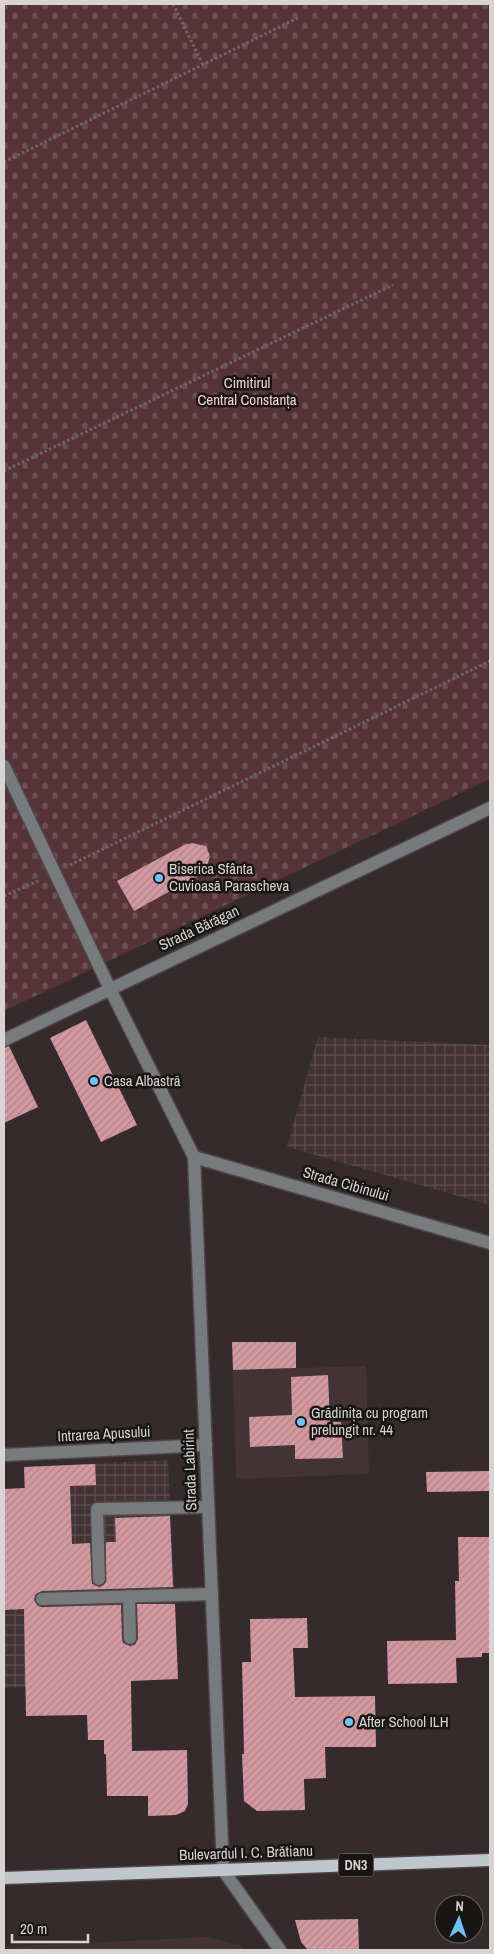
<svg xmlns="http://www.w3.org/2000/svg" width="494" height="1954" viewBox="0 0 494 1954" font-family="'Archivo Narrow',sans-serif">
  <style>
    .built { fill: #433335 }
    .industrial { fill: url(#industrial-grid) }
    .cemetery { fill: url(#cemetery-stones) }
    .building { fill: url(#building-hatch) }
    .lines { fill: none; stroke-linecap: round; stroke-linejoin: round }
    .minor-casing { stroke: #4f4647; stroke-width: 15 }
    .major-casing { stroke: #4f4647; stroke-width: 15 }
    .path { stroke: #6e6667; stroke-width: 3; stroke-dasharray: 2.5 2.5; stroke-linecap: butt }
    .minor { stroke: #777b7d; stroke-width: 12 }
    .major { stroke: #bfc7cd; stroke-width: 12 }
    .poi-dot { fill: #6ec2f3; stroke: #191515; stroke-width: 2 }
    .labels { text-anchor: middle; stroke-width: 5; stroke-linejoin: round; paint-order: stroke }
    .shield { fill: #191515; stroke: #9f9999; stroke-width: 1 }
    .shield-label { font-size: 14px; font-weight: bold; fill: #d8d2d2 }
    .park-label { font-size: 15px; fill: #f4d0d4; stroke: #191515 }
    .poi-label { font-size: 15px; fill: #d8d2d2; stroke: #191515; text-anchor: start }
    .street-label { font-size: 15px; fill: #d8d2d2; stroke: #191515 }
  </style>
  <defs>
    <pattern id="industrial-grid" width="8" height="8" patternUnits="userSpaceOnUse" patternTransform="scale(1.25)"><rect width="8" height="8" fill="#433335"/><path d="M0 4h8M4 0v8" fill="none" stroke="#5d5051"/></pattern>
    <pattern id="cemetery-stones" width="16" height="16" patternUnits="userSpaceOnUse" patternTransform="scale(1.25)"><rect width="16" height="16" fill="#553338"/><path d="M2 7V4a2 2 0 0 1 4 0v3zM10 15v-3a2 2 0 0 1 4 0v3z" fill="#6d5054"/></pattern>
    <pattern id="building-hatch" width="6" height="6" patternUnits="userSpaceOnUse" patternTransform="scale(1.25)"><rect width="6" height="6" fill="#d398a0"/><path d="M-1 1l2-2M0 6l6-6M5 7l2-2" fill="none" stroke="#ae8288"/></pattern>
  </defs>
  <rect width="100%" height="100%" fill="#352b2c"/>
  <!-- built -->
  <g class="built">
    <polygon points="366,1366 369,1474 236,1479 233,1370"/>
    <polygon points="207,1937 240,1945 244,1950 4,1950 4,1947"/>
  </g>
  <!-- industrial -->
  <g class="industrial">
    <polygon points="318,1037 490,1045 490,1205 287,1147"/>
    <polygon points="168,1460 175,1604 131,1681 4,1688 4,1489 24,1488 24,1467"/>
  </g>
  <!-- cemetery -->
  <polygon class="cemetery" points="4,4 490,4 490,779 4,1011"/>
  <!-- building -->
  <g class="building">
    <polygon points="192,843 206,846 210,856 207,866 201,874 134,911 117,881 184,845"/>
    <polygon points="86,1020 137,1125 101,1142 50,1038"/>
    <polygon points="9,1046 38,1107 4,1123 4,1048"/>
    <polygon points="232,1342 296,1342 296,1368 233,1370"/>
    <polygon points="328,1375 330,1422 341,1422 343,1458 295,1459 295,1445 250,1447 249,1417 292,1415 291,1377"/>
    <polygon points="95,1464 96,1485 70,1486 72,1544 90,1543 92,1584 100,1587 106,1582 106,1542 116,1542 115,1518 170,1516 173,1587 42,1591 35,1595 34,1600 38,1606 42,1607 121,1605 122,1639 123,1643 130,1646 135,1645 138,1638 137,1604 175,1604 178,1679 131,1681 132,1751 187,1750 188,1804 185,1811 176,1815 148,1816 148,1796 107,1796 106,1754 104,1754 104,1740 88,1740 87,1715 26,1716 24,1609 4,1610 4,1489 25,1488 24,1467"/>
    <polygon points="490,1471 490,1491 427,1492 426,1472"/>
    <polygon points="458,1537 490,1537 490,1653 482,1653 482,1657 456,1658 457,1683 388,1684 387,1641 456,1640 455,1581 459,1581"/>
    <polygon points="307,1618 308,1648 293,1648 295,1697 375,1696 376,1747 325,1747 326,1778 304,1779 305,1810 257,1811 244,1801 242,1754 244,1754 242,1662 251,1662 250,1619"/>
    <polygon points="358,1919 359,1950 308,1950 301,1942 295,1920"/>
  </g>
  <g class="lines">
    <defs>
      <g id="minor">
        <polyline points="4,766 110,989 194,1157 223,1870 280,1950"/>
        <polyline points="4,1040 490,808"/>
        <polyline points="194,1157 490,1243"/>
        <polyline points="4,1455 206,1445"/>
        <polyline points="99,1579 97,1509 208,1507"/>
        <polyline points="129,1596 130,1638"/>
        <polyline points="42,1599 212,1594"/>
      </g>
      <polyline id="major" points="4,1878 490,1860"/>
    </defs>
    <!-- minor casing -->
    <use href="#minor" class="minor-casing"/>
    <!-- major casing -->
    <use href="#major" class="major-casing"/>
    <!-- path -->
    <g class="path">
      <polyline points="173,4 203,65"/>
      <polyline points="4,162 298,18"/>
      <polyline points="4,471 393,285"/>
      <polyline points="70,865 490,661"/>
      <polyline points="4,896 38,881"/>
    </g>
    <!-- minor -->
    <use href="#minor" class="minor"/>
    <!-- major -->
    <use href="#major" class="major"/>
  </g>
  <!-- markers -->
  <g class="poi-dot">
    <circle cx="159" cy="878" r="5"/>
    <circle cx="94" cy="1081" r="5"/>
    <circle cx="301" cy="1422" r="5"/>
    <circle cx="349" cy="1722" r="5"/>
  </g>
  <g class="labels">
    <!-- shield labels -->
    <rect class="shield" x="338.5" y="1853.5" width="35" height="23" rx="4"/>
    <g class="shield-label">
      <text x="356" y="1870">DN3</text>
    </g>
    <!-- park labels -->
    <g class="park-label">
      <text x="247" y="388">Cimitirul<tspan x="247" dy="17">Central Constanța</tspan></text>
    </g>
    <!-- poi labels -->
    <g class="poi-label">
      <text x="169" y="874">Biserica Sfânta<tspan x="169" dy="17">Cuvioasă Parascheva</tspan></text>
      <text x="104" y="1086">Casa Albastră</text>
      <text x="311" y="1418">Grădinița cu program<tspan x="311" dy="17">prelungit nr. 44</tspan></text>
      <text x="359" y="1727">After School ILH</text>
    </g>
    <!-- street labels -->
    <g class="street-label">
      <text transform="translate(199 928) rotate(-25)" y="5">Strada Bărăgan</text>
      <text transform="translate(346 1184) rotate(16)" y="5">Strada Cibinului</text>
      <text transform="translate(104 1434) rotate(-3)" y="5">Intrarea Apusului</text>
      <text transform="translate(190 1470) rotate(-92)" y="5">Strada Labirint</text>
      <text transform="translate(246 1853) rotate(-2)" y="5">Bulevardul I. C. Brătianu</text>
    </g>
  </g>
  <!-- border -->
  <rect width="494" height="1954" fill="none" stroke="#d8d2d2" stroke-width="10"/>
  <!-- north arrow -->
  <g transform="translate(459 1919) rotate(3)"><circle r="24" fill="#191515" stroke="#656161"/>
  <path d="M0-4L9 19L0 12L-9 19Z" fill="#6ec2f3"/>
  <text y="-8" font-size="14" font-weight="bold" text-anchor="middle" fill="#d8d2d2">N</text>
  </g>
  <!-- scale -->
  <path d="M12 1934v8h76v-8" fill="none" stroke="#d8d2d2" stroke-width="2.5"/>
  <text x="20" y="1934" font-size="15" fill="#d8d2d2" stroke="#191515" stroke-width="4" paint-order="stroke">20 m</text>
</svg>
